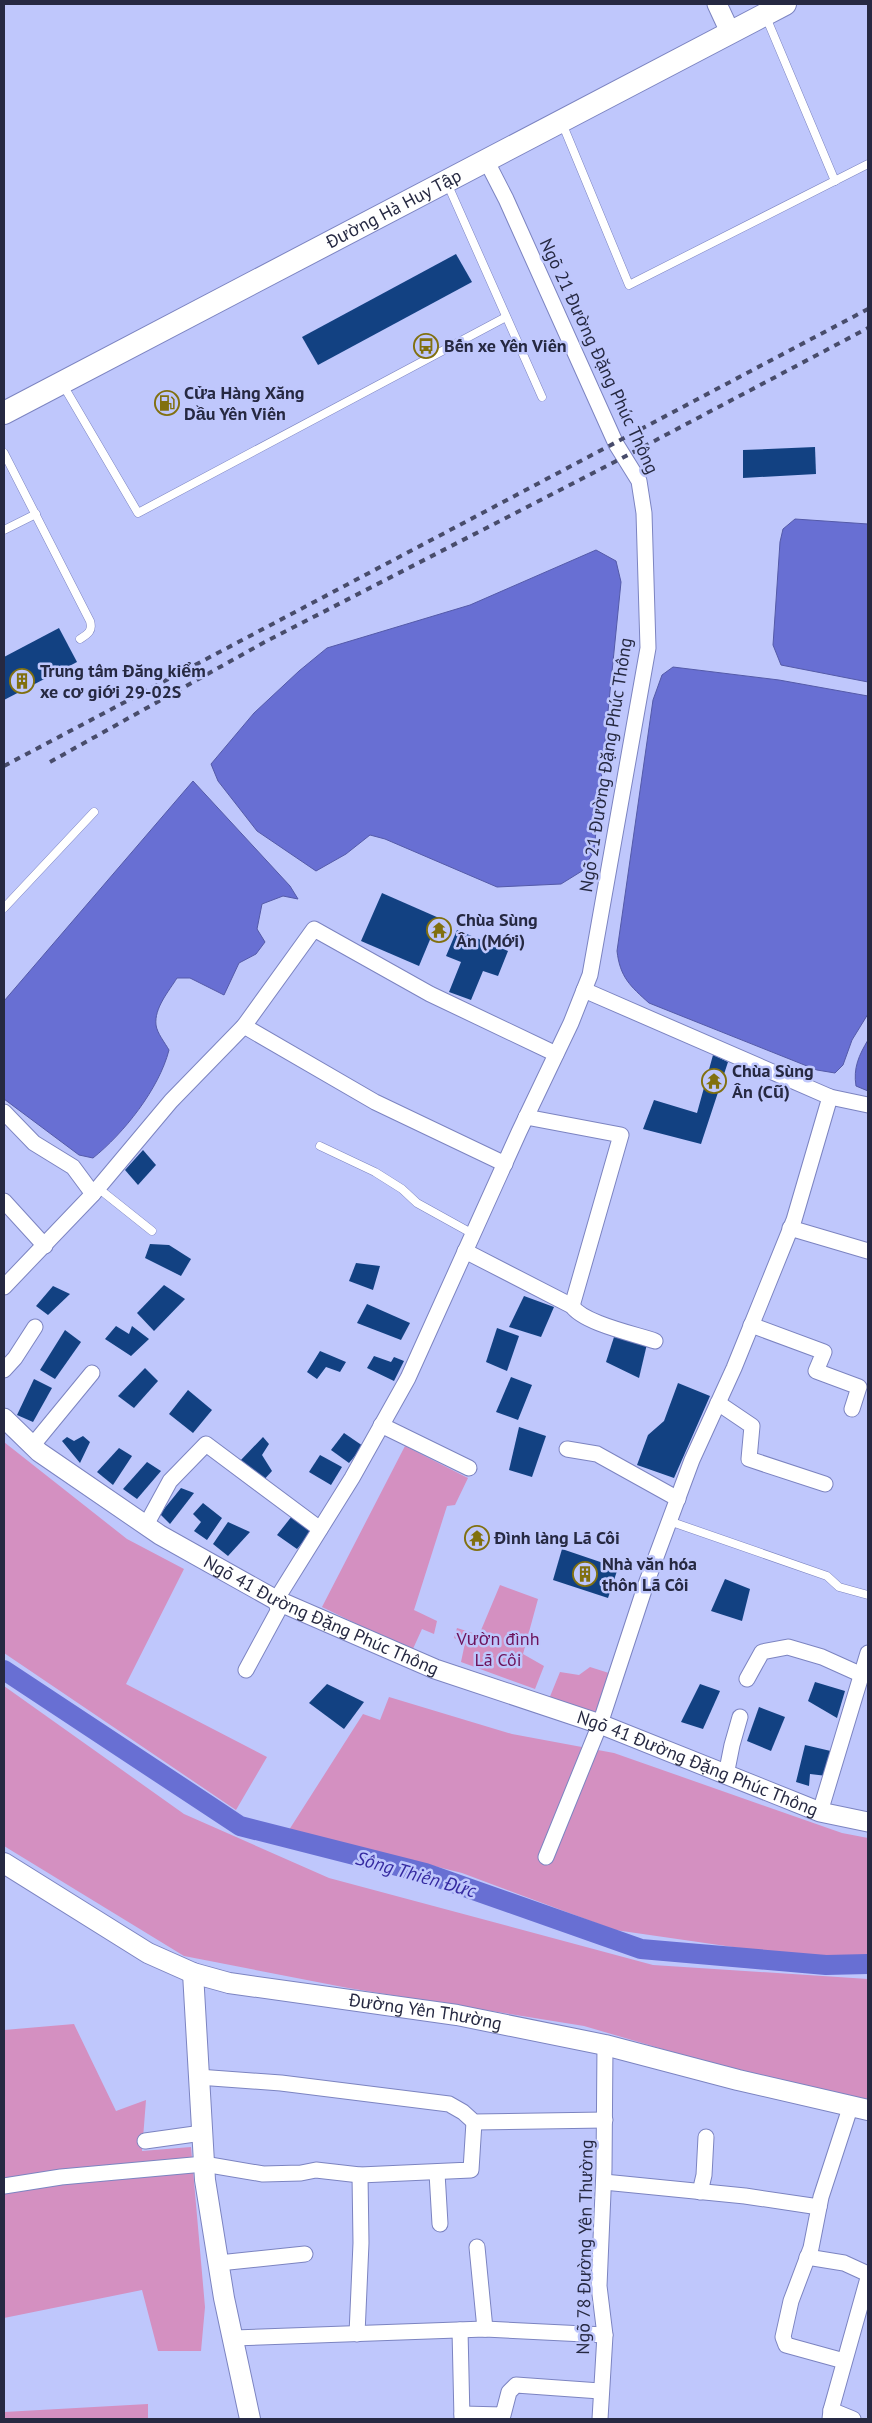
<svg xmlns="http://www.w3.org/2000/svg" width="872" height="2423" viewBox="0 0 872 2423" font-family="'PT Sans',sans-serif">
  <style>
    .green { fill: #d490c1 }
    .water { fill: #686fd3; stroke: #545aa8 }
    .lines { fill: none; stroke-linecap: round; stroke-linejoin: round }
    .canal { stroke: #686fd3; stroke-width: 20 }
    .building { fill: #124182 }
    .service-casing { stroke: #7c84c1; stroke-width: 9 }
    .minor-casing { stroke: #7c84c1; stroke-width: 17 }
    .tertiary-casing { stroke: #7c84c1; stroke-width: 21 }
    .secondary-casing { stroke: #7c84c1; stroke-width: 22 }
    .primary-casing { stroke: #7c84c1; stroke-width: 24 }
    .service { stroke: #fff; stroke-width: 8 }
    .minor { stroke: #fff; stroke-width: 15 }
    .tertiary { stroke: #fff; stroke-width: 19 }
    .secondary { stroke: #fff; stroke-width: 20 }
    .primary { stroke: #fff; stroke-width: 22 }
    .rail { stroke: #484c6b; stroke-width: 4; stroke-dasharray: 6 6; stroke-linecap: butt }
    .labels { text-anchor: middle; stroke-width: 5; stroke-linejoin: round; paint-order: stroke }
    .street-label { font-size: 18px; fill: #262942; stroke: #bfc7fc }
    .poi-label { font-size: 18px; font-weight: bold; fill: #262942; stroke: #bfc7fc; text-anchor: start }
    .park-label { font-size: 18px; fill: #6c125a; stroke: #bfc7fc }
    .water-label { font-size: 19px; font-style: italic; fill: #352aa1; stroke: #bfc7fc }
  </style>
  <rect width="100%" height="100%" fill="#bfc7fc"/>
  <!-- green -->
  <g class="green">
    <polygon points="4,1442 127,1539 184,1569 126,1684 267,1757 236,1810 4,1653"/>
    <polygon points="405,1446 468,1478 455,1505 447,1506 414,1610 437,1621 434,1634 422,1629 412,1651 322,1607"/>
    <polygon points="500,1585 538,1599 523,1654 544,1666 535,1689 461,1662 465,1643 454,1638 457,1628 479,1635"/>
    <polygon points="590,1667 612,1674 602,1718 549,1699 560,1672 579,1675"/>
    <polygon points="4,1686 184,1814 329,1878 653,1965 868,1979 868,2099 772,2081 584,2026 348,1988 184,1956 4,1846"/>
    <polygon points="389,1697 512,1734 614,1753 842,1833 868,1838 868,1955 788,1955 615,1930 462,1873 289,1830 363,1714 380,1720"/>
    <polygon points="74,2024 116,2111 146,2100 142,2151 191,2147 205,2307 201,2351 158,2351 142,2290 4,2318 4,2030"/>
    <polygon points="148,2404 148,2419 4,2419 4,2412"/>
  </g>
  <!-- water -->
  <g class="water">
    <polygon points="795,519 868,524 868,682 781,665 773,645 780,542 783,529"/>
    <polygon points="596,550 616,561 621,582 594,851 582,871 561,884 497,887 385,839 370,835 346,854 316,871 257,831 218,781 211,764 254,713 299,671 327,648 470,605"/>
    <path d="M673 667 779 680 868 696V1014L852 1040 843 1065 835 1073 817 1070 649 1003C630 986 620 977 617 951L653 700 662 675Z"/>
    <path d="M193 781 290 886 298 899 283 896 262 904 257 929 265 942 256 954 239 963 224 995 190 978H177C169 991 154 1008 156 1025 157 1033 165 1043 169 1050 159 1089 124 1133 93 1158L79 1155 4 1099V1001Z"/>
    <path d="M868 1040V1091L856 1086C853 1068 859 1055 868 1040Z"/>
  </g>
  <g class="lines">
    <!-- canal -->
    <polyline class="canal" points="4,1670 240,1826 425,1873 641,1949 826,1965 868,1964"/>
  </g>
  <!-- building -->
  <g class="building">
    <polygon points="456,254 472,282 318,365 302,337"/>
    <polygon points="815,447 816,474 743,478 743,450"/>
    <polygon points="59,628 77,662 4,700 4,657"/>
    <polygon points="382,893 439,918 419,966 361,941"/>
    <polygon points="457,930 508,951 498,976 483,971 471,1000 449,992 461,962 446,956"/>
    <polygon points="713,1055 728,1062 701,1144 643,1129 654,1100 697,1113"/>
    <polygon points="143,1150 156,1165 138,1185 125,1170"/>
    <polygon points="150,1244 169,1245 191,1259 181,1276 145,1258"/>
    <polygon points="356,1263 380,1266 373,1290 349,1281"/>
    <polygon points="164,1285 185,1299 154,1331 137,1313"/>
    <polygon points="53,1286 70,1294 48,1315 36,1306"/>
    <polygon points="524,1296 554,1307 541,1337 509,1327"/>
    <polygon points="367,1304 410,1323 401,1340 357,1323"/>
    <polygon points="116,1326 129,1334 132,1326 149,1339 131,1356 105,1339"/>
    <polygon points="497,1328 519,1336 507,1371 486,1362"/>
    <polygon points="65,1330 81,1342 55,1379 40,1370"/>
    <polygon points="614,1337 647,1344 639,1378 606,1362"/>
    <polygon points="320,1351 346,1362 340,1372 326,1367 317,1379 307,1372"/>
    <polygon points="374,1356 391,1362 394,1357 404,1361 394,1381 367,1368"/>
    <polygon points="145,1368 158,1381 134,1408 118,1396"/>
    <polygon points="511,1377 532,1385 518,1420 496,1412"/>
    <polygon points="34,1379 52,1388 33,1422 17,1415"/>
    <polygon points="678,1383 710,1396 674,1478 637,1465 648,1435 664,1421"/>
    <polygon points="188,1390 212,1410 193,1433 169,1414"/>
    <polygon points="519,1427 546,1436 532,1477 509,1470"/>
    <polygon points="344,1433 363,1446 349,1463 331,1450"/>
    <polygon points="83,1436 90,1442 80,1463 62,1441 67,1437 74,1441"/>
    <polygon points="263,1437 269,1444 262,1455 272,1471 261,1483 240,1461"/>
    <polygon points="119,1448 132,1456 113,1485 97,1472"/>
    <polygon points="320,1455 342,1467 331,1485 309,1472"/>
    <polygon points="147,1462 161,1471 137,1499 123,1489"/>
    <polygon points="181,1488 194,1493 170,1524 160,1514"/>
    <polygon points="203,1503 222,1518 207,1540 194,1531 201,1522 193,1514"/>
    <polygon points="292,1516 312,1531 297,1549 277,1535"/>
    <polygon points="228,1522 250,1532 228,1556 213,1544"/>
    <polygon points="562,1549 618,1568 608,1598 553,1580"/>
    <polygon points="725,1579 750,1589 742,1621 711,1611"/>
    <polygon points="815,1682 845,1691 837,1718 808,1701"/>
    <polygon points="327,1684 364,1702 344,1729 309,1703"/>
    <polygon points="700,1684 720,1691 703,1729 681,1722"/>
    <polygon points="759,1707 785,1717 771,1751 747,1741"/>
    <polygon points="805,1745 835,1752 827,1776 810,1774 809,1786 796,1782"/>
  </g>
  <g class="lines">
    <defs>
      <g id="service">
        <polyline points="766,17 835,181"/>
        <polyline points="562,123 629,285 868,164"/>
        <polyline points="447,183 542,397"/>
        <polyline points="63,385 138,513 506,317"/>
        <path d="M4 453 90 621C93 631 88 634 80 639"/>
        <polyline points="4,530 36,514"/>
        <polyline points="4,908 94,812"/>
        <polyline points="320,1146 375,1172 402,1189 417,1203 473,1234"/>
        <polyline points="98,1188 152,1231"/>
        <polyline points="669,1521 827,1576 839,1587 868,1595"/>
      </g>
      <g id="minor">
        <polyline points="584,990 830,1097 868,1105"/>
        <polyline points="244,1026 375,1102 505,1164"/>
        <polyline points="4,1112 34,1143 73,1167 93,1194"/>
        <polyline points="526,1117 621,1135 572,1306"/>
        <polyline points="4,1201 45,1246"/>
        <polyline points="790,1228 868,1251"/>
        <path d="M465 1251 572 1306C583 1323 635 1334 655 1341"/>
        <polyline points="4,1287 93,1194 171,1101 244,1026 314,929 430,994 556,1054"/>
        <polyline points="751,1325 824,1352 816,1371 859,1387 852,1409"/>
        <polyline points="4,1370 15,1358 35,1327"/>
        <polyline points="718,1403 752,1426 749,1459 825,1484"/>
        <polyline points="381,1425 469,1468"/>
        <polyline points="32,1446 92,1373"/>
        <polyline points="567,1449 597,1454 678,1499"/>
        <polyline points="146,1525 170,1481 206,1444 320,1529"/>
        <polyline points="246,1670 278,1611 276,1600 352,1478 408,1378 519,1132 571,1023 590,975 648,648 644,513 639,481 616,444 506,199 486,160"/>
        <polyline points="747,1679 762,1652 788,1647 822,1657 862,1675"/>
        <polyline points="726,1775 732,1745 740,1717"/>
        <polyline points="820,1812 868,1653"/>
        <polyline points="546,1857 600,1724 646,1584 692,1460 734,1368 794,1220 830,1097"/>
        <polyline points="198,2077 281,2083 449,2104 463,2112 474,2122 605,2120"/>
        <polyline points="145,2141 202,2133"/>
        <polyline points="437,2173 440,2224"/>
        <polyline points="604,2182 745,2196 819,2207"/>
        <polyline points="4,2186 61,2177 204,2164 263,2174 301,2173 316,2170 360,2175 471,2170 474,2122"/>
        <polyline points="700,2192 704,2175 706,2137"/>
        <polyline points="477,2247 485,2329"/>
        <polyline points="807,2257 844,2263 868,2274"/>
        <polyline points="219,2263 305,2254"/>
        <polyline points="460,2330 462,2419"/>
        <polyline points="357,2334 361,2243 360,2175"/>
        <polyline points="233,2338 485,2329 605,2335"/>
        <polyline points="844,2361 786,2345 783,2337 791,2301 811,2248 821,2197 851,2105"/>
        <polyline points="831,2410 853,2419"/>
        <polyline points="462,2414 503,2415 509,2392 516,2385 600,2391"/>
        <polyline points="600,2419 605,2335 599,2286 604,2169 605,2045"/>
        <polyline points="830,2419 831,2410 868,2278"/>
      </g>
      <g id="tertiary">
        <polyline points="717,4 730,32"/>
        <path id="s1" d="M4 1418 39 1452 160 1535 276 1600 435 1669 600 1724 820 1812 868 1822"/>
      </g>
      <g id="secondary">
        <path id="s2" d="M4 1863 148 1953 193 1973 229 1983 457 2015 605 2045 738 2080 868 2110"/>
        <polyline points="193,1973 205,2180 224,2298 250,2419"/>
      </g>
      <g id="primary">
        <path id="s3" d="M4 413 785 4"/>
      </g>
    </defs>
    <!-- service casing -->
    <use href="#service" class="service-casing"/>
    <!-- minor casing -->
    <use href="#minor" class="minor-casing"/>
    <!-- tertiary casing -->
    <use href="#tertiary" class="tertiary-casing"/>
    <!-- secondary casing -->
    <use href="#secondary" class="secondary-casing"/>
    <!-- primary casing -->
    <use href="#primary" class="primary-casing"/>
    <!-- service -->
    <use href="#service" class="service"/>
    <!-- minor -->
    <use href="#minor" class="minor"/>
    <!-- tertiary -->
    <use href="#tertiary" class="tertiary"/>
    <!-- secondary -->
    <use href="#secondary" class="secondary"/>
    <!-- primary -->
    <use href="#primary" class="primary"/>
    <!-- rail -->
    <g class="rail">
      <polyline points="50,762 263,643 624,457 868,328"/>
      <polyline points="4,766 868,309"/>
    </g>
  </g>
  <!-- icons -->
  <defs>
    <symbol id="bus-ring" viewBox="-11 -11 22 22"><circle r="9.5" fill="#bfc7fc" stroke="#81700f" stroke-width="1.5"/><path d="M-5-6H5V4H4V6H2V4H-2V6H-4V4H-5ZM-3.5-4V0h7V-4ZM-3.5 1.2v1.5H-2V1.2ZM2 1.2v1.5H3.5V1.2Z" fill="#81700f"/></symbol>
    <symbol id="fuel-ring" viewBox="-11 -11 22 22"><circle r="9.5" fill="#bfc7fc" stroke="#81700f" stroke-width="1.5"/><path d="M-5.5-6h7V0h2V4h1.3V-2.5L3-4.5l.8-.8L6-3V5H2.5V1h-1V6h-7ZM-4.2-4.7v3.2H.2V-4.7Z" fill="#81700f"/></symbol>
    <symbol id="building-ring" viewBox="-11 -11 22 22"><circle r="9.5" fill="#bfc7fc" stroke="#81700f" stroke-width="1.5"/><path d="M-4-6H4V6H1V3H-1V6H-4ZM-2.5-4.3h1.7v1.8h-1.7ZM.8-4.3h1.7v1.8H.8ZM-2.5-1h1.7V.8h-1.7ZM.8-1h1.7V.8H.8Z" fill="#81700f"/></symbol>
    <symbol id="temple-ring" viewBox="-11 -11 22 22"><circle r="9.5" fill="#bfc7fc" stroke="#81700f" stroke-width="1.5"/><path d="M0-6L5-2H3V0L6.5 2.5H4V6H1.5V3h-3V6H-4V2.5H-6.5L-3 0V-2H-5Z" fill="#81700f"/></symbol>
  </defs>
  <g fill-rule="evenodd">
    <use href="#bus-ring" x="412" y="332" width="28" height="28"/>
    <use href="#fuel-ring" x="153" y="389" width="28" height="28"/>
    <use href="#building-ring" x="8" y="667" width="28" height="28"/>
    <use href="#temple-ring" x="425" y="916" width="28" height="28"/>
    <use href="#temple-ring" x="700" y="1067" width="28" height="28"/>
    <use href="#temple-ring" x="463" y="1524" width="28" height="28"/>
    <use href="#building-ring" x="571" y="1560" width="28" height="28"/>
  </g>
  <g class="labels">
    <!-- street labels -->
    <g class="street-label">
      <text dy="6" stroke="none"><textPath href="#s3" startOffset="440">Đường Hà Huy Tập</textPath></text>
      <text transform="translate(599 356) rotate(65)" y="6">Ngõ 21 Đường Đặng Phúc Thông</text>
      <text transform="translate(606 765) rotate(-81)" y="6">Ngõ 21 Đường Đặng Phúc Thông</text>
      <text dy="6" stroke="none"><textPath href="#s1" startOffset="376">Ngõ 41 Đường Đặng Phúc Thông</textPath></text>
      <text dy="6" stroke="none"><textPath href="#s1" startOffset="781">Ngõ 41 Đường Đặng Phúc Thông</textPath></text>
      <text dy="6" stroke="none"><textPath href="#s2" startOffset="455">Đường Yên Thường</textPath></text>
      <text transform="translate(585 2247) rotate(-89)" y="6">Ngõ 78 Đường Yên Thường</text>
    </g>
    <!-- poi labels -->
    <g class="poi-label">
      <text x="444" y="352">Bến xe Yên Viên</text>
      <text x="184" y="399">Cửa Hàng Xăng<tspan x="184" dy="21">Dầu Yên Viên</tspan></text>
      <text x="40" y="677">Trung tâm Đăng kiểm<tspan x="40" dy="21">xe cơ giới 29-02S</tspan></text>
      <text x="456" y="926">Chùa Sùng<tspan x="456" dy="21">Ân (Mới)</tspan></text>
      <text x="732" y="1077">Chùa Sùng<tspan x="732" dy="21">Ân (Cũ)</tspan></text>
      <text x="494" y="1544">Đình làng Lã Côi</text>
      <text x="602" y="1570">Nhà văn hóa<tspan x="602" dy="21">thôn Lã Côi</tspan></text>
    </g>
    <!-- park labels -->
    <g class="park-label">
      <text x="498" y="1645">Vườn đình<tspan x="498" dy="21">Lã Côi</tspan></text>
    </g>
    <!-- water labels -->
    <g class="water-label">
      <text transform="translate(416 1874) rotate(16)" y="7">Sông Thiên Đức</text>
    </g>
  </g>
  <!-- border -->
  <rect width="872" height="2423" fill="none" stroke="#262942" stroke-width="10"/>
</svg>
